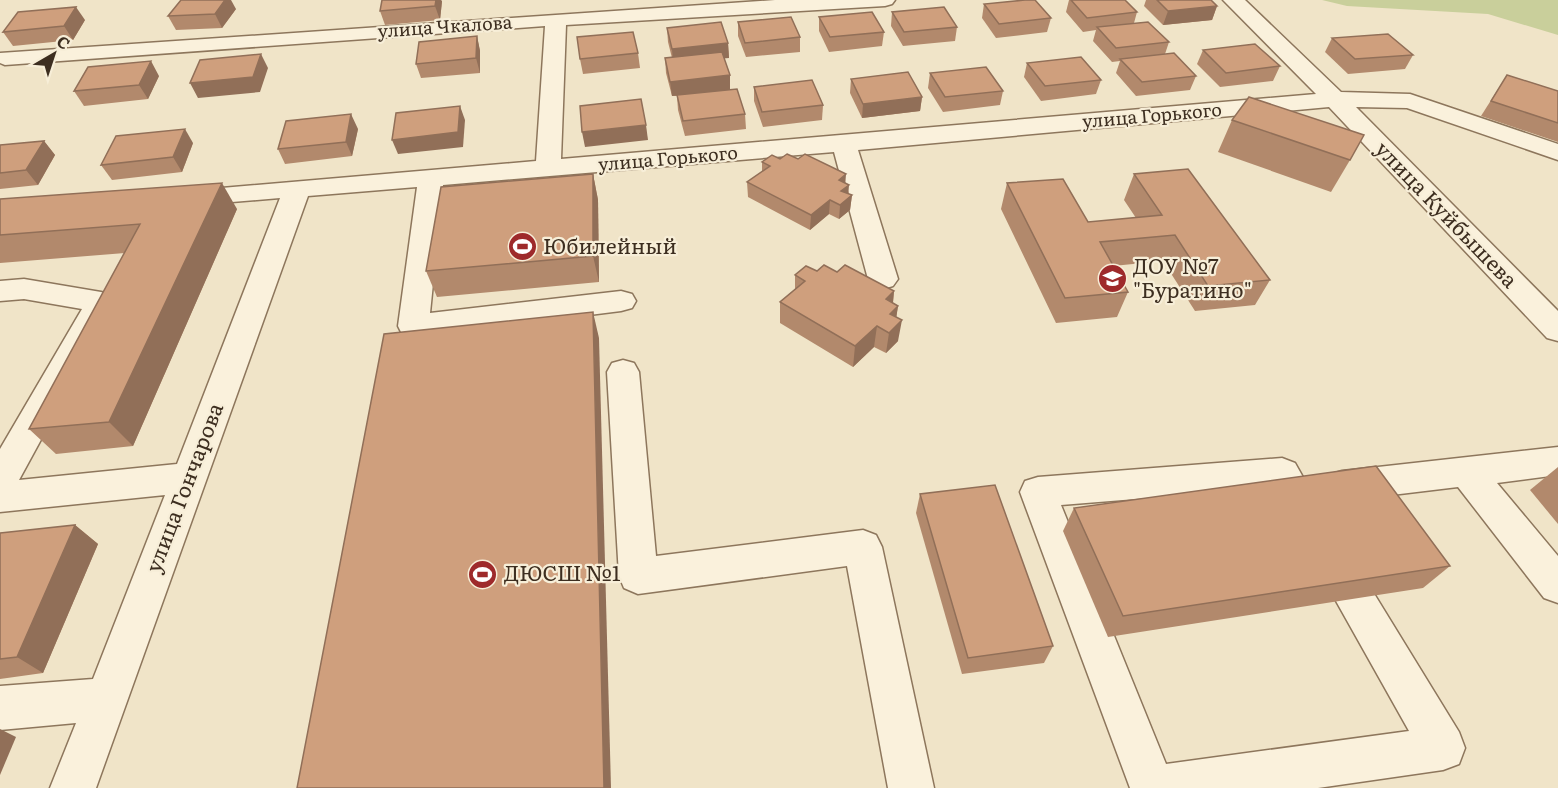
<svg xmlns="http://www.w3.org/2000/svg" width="1558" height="788" viewBox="0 0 1558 788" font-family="Literata,serif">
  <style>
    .green { fill: #c9cf9b }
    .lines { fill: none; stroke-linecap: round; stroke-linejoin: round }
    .minor-casing { stroke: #8d765c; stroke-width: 3 }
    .minor { fill: #faf1dc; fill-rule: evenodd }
    .wall { fill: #b2896c }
    .shaded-wall { fill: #916f58 }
    .building { fill: #cf9f7d; stroke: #916f58; stroke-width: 1.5 }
    .labels { text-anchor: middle; stroke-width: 4.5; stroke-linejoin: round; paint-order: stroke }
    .far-street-label { font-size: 18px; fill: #3d2e20; stroke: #f7eed8 }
    .street-label { font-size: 21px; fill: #3d2e20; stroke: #f7eed8 }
    .poi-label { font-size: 21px; fill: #3d2e20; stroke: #f7eed8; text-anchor: start }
  </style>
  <rect width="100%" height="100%" fill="#f0e4c8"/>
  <!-- green -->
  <polygon class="green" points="1322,0 1558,0 1558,35 1488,14 1347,6"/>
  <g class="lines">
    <defs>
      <g id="minor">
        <polygon points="775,0 895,0 892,4 885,6 566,25 561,159 1316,94 1223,0 1245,0 1341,92 1410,94 1558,144 1558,160 1407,108 1356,107 1558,311 1558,341 1547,338 1329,107 858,150 898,279 893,286 883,289 873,286 868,279 834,152 443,185 430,313 621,291 632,294 636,301 632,308 621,311 413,337 402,334 398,326 417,187 308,196 96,788 50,788 76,723 0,730 0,686 93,679 165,495 0,512 0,449 82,309 24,299 0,301 0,281 24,279 101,292 112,295 116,302 19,480 177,464 280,198 184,206 175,204 171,198 175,192 536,161 545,26 5,65 0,63 0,53"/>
        <polygon points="623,360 634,363 639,372 656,556 863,530 876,535 882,547 934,788 888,788 847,566 638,594 624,588 619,576 607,372 612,363"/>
        <polygon points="1558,447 1558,475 1497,483 1558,556 1558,603 1544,598 1458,487 1342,501 1329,497 1324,486 1329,475 1342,471"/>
        <polygon points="1282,458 1295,463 1326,518 1321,529 1308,534 1295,529 1272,488 1061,505 1166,764 1409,731 1313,560 1318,548 1332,543 1346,548 1459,732 1465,748 1459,764 1443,770 1318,788 1130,788 1020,492 1025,481 1038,477"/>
      </g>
    </defs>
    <!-- minor casing -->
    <use href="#minor" class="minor-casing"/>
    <!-- minor -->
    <use href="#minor" class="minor"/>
  </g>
  <!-- wall -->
  <g class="wall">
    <polygon points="1069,0 1125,0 1137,12 1134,23 1169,42 1165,54 1196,76 1190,90 1136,96 1116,73 1120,61 1112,62 1093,41 1096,30 1083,32 1066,12"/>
    <polygon points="1146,0 1211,0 1217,6 1212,20 1163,25 1144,6"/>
    <polygon points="442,1 440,20 385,25 380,11"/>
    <polygon points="984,4 1051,18 1047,32 996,38 982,18"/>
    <polygon points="236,9 222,28 176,30 168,16"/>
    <polygon points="892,12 957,27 955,41 903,46 891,26"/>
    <polygon points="819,17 884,32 882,46 829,52 819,31"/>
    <polygon points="85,20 73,40 13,46 3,32"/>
    <polygon points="738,22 800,37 800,52 746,57 738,36"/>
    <polygon points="667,28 728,43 729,58 724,58 730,75 730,90 745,114 746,129 685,136 678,110 677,96 672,96 666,73 665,58 672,58 668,42"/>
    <polygon points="477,36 480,51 480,73 421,78 416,64"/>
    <polygon points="1332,38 1413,55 1405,69 1348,74 1325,52"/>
    <polygon points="1203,50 1280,66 1273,81 1220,87 1197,64"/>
    <polygon points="638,53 640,68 583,74 580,59"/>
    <polygon points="1027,63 1101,80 1096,94 1041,101 1024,77"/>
    <polygon points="930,73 1003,91 1000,105 943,112 928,88"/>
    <polygon points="1507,75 1558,91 1558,142 1481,116"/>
    <polygon points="159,76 148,99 84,106 74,91"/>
    <polygon points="851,79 922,97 920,111 862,118 850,93"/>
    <polygon points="754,87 823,105 822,120 763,127 754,101"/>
    <polygon points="1232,120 1350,160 1331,192 1218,152"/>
    <polygon points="358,129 352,156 285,164 278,149"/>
    <polygon points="44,141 55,155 38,185 0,189 0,145"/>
    <polygon points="193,143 182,172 112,180 101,165"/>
    <polygon points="780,159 846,183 849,194 852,195 850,210 839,219 829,214 810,230 748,197 747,182 762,172 762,162"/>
    <polygon points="593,174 598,200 599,282 437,297 426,271"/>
    <polygon points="1134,174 1270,280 1255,305 1195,311 1163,261 1113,266 1128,292 1117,317 1056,323 1001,209 1007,183 1088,222 1136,218 1124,200"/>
    <polygon points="0,199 237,209 133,446 56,454 29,429 125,253 0,263"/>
    <polygon points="817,271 837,272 894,291 893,303 898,306 896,318 898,341 886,353 874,347 853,367 780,323 780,302 795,289 795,275"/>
    <polygon points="1558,467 1558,524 1530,490"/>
    <polygon points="920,494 1053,646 1044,663 962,674 916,513"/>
    <polygon points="1074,508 1450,566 1423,588 1108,637 1063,531"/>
    <polygon points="75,525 98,544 43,673 0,679 0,533"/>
  </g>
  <!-- shaded-wall -->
  <g class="shaded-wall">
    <polygon points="225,0 231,0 236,9 222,28 215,14"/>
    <polygon points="436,0 441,0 442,1 440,20 435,6"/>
    <polygon points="1217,6 1212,20 1163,25 1168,11"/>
    <polygon points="76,7 85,20 73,40 64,26"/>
    <polygon points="477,36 480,51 480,73 476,58"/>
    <polygon points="728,43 729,58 673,63 672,49"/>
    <polygon points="261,54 268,68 260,92 198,98 190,83"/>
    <polygon points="151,61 159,76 148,99 139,85"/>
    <polygon points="730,75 730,90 672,96 670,82"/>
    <polygon points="922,97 920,111 862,118 863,104"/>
    <polygon points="460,106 465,120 463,147 398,154 392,140"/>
    <polygon points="351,114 358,129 352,156 346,142"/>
    <polygon points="646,125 648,140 585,147 582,132"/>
    <polygon points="185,129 193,143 182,172 173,157"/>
    <polygon points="44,141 55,155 38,185 26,170"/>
    <polygon points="593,174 598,200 599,282 593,256"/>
    <polygon points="846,174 845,188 849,185 848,198 852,195 850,210 839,219 841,192 839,180"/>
    <polygon points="222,183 237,209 133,446 109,422"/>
    <polygon points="830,200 829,214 810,230 811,215"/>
    <polygon points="894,291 892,312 898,306 895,326 902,320 898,341 886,353 889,333 886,299"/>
    <polygon points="593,312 599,338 611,788 604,788"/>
    <polygon points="877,326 874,347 853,367 855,346"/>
    <polygon points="75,525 98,544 43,673 17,657"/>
    <polygon points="0,729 16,737 0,775"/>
  </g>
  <!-- building -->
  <g class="building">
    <polygon points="181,0 225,0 215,14 168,16"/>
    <polygon points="382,0 436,0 435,6 380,11"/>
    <polygon points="1025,0 1035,0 1051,18 999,24 984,4"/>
    <polygon points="1071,0 1125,0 1137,12 1087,18"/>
    <polygon points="1157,0 1211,0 1217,6 1168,11"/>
    <polygon points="76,7 64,26 3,32 18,12"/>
    <polygon points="944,7 957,27 904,32 892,12"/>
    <polygon points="872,12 884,32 830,37 819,17"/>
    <polygon points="791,17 800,37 745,43 738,22"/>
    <polygon points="721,22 728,43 672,49 667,28"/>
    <polygon points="1148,22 1169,42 1116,48 1097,27"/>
    <polygon points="633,32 638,53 580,59 577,37"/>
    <polygon points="1388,34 1413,55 1355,59 1332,38"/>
    <polygon points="477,36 476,58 416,64 419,42"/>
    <polygon points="1255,44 1280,66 1226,73 1203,50"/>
    <polygon points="722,52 730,75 670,82 665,58"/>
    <polygon points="1174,53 1196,76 1142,82 1120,59"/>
    <polygon points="261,54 253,77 190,83 200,60"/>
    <polygon points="1081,57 1101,80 1045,86 1027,63"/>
    <polygon points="151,61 139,85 74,91 88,67"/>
    <polygon points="986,67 1003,91 945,97 930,73"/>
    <polygon points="908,72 922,97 863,104 851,79"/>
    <polygon points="1507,75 1558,91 1558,123 1491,101"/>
    <polygon points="812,80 823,105 762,112 754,87"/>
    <polygon points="737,89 745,114 683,121 677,95"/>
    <polygon points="1249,97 1364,135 1350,160 1232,120"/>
    <polygon points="641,99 646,125 582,132 580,106"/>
    <polygon points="460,106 458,132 392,140 396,113"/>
    <polygon points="351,114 346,142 278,149 286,121"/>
    <polygon points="185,129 173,157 101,165 116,136"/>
    <polygon points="44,141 26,170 0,173 0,145"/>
    <polygon points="787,154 798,159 805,154 846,174 839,180 849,185 841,191 852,195 840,205 830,200 811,215 747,182 770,166 762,162 772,155 780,159"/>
    <polygon points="1188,169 1270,280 1208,286 1175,235 1100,242 1128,292 1065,298 1007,183 1063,179 1088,222 1162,215 1134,174"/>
    <polygon points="593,174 593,256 426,271 441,187"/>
    <polygon points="222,183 109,422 29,429 140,224 0,235 0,199"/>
    <polygon points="824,265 837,272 845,265 894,291 886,299 898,306 890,314 902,320 889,333 877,326 855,346 780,302 805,281 795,275 806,266 817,271"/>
    <polygon points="593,312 604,788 297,788 384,334"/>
    <polygon points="1376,466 1450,566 1123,616 1074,508"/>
    <polygon points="995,485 1053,646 968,658 920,494"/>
    <polygon points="75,525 17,657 0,659 0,533"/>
  </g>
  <!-- icons -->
  <defs>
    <symbol id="stadium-disc" viewBox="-11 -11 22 22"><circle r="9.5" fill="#9e2a2b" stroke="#f7eed8"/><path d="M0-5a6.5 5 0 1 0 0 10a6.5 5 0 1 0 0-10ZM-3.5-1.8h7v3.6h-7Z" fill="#fff"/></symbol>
    <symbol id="school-disc" viewBox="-11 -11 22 22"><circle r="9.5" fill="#9e2a2b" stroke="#f7eed8"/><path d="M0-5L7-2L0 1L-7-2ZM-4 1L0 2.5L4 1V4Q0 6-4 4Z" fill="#fff"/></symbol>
  </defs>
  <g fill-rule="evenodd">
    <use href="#stadium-disc" x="506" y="230" width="33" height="33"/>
    <use href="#school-disc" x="1096" y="262" width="33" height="33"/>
    <use href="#stadium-disc" x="466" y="558" width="33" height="33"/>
  </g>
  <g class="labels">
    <!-- far-street labels -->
    <g class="far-street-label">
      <text transform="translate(445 27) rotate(-4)" y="6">улица Чкалова</text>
      <text transform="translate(1152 116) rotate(-5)" y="6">улица Горького</text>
      <text transform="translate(668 159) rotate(-5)" y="6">улица Горького</text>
    </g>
    <!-- street labels -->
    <g class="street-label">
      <text transform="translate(1446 215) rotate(46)" y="7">улица Куйбышева</text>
      <text transform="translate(185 488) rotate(-69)" y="7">улица Гончарова</text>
    </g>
    <!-- poi labels -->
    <g class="poi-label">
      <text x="543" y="254">Юбилейный</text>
      <text x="1133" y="274">ДОУ №7<tspan x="1133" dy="24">"Буратино"</tspan></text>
      <text x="504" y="581">ДЮСШ №1</text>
    </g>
  </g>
  <!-- north arrow -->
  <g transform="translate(54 54) rotate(39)" stroke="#f7eed8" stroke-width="4.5" paint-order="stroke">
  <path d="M0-4.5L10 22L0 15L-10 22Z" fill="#3d2e20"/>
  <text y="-9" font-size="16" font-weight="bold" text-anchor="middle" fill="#3d2e20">С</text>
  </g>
</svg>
